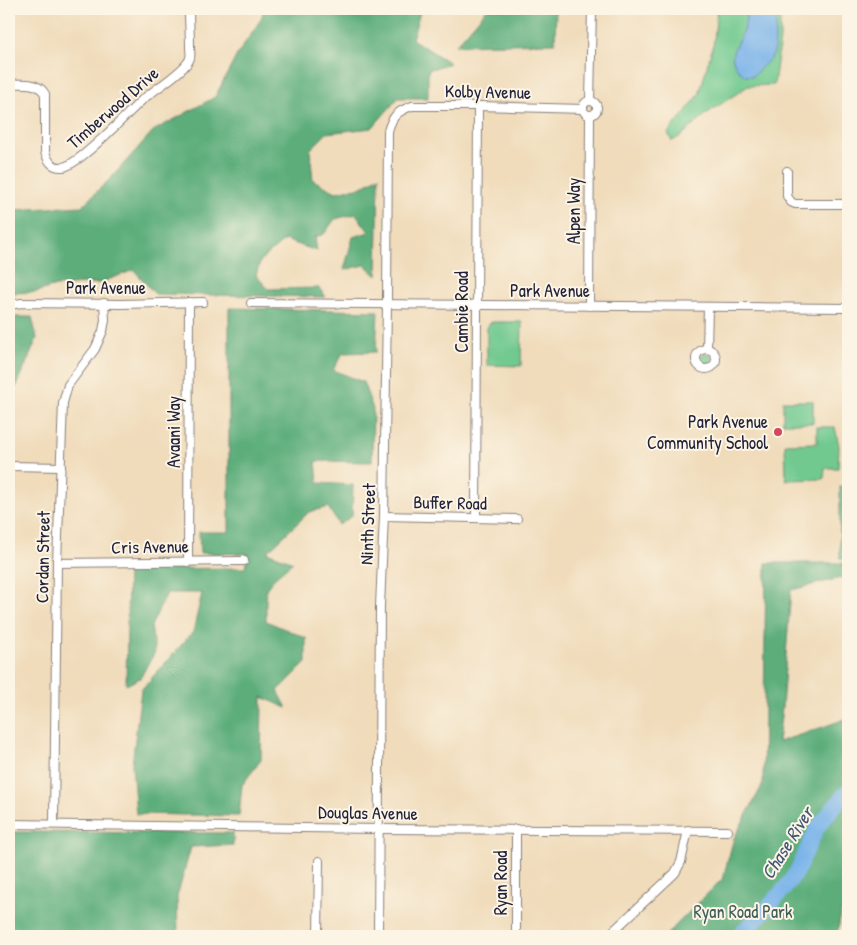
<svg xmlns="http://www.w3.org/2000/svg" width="857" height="945" viewBox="0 0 857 945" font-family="'Patrick Hand',sans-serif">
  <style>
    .green { fill: #71c98f; stroke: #4a7665 }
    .forest { fill: #5cad7a; stroke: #3f685a }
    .water { fill: #79b3ea; stroke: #4e6a92 }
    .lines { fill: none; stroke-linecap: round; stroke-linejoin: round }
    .river { stroke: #79b3ea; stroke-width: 15 }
    .minor-casing { stroke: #897f7b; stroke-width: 10 }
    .minor { stroke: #fff; stroke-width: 8 }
    .poi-dot { fill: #d1495b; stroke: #fcf5e5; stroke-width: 2 }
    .labels { text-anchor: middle; stroke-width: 4; stroke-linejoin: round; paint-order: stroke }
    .street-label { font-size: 18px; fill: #22223b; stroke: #fcf5e5 }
    .poi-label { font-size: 18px; fill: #22223b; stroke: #fcf5e5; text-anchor: end }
    .park-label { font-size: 18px; fill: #3e5c58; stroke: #fcf5e5 }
    .water-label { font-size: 19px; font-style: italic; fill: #405578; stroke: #fcf5e5 }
  </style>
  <rect width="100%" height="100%" fill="#fcf5e5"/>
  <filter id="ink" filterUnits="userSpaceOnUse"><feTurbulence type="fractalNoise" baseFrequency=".02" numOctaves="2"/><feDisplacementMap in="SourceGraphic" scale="10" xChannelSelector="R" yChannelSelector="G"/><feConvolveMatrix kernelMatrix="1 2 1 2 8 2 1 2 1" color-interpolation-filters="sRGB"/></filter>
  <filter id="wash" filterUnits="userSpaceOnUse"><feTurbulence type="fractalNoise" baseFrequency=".0096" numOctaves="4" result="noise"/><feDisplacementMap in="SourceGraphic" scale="20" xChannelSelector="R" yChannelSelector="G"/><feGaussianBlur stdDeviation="1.12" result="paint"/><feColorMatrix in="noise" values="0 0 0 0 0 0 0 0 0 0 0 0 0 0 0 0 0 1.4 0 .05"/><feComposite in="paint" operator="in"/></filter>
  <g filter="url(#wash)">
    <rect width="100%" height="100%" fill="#f0dcbb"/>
    <!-- green -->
    <g class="green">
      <polygon points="717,9 780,9 780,39 774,85 748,86 706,114 681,136 672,141 668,133 699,95 714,41"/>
      <polygon points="492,322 522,322 521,366 487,365 487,328 489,324"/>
      <circle cx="706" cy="359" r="6"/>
      <rect x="783" y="401" width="30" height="22"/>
      <polygon points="817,427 835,427 839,446 838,468 825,468 824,479 786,480 785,444 817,443"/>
      <rect x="840" y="487" width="8" height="71"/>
    </g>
    <!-- forest -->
    <g class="forest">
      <polygon points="264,9 421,9 412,39 450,63 428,70 428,98 398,98 372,128 327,133 310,150 313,180 336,192 362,187 379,176 377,276 365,265 344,270 353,237 369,232 356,214 335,219 324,234 315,237 317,251 285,240 261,260 256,275 268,289 319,288 326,297 155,294 134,270 99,283 56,286 36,292 12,293 13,210 82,206 113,176 153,131 215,97 237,55 261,19"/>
      <polygon points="487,9 556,9 555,43 456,45"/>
      <polygon points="229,308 378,311 376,352 343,353 333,370 363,382 373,409 372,462 316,461 318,483 353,485 352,516 339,525 328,507 309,512 267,552 293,562 275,577 266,589 266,621 306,638 306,663 278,691 287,708 262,697 261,760 242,785 239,816 136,814 132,765 141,690 193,632 202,593 167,593 151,626 155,652 140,678 126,685 128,569 245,568 248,554 200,553 199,532 229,532"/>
      <polygon points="9,317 32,317 37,338 17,386 9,391"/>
      <polygon points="766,563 848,563 848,578 841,578 791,590 782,707 778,742 806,733 848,718 848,899 841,912 837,936 665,936 723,878 734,838 763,784"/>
      <polygon points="9,832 233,833 233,845 191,847 177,897 178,936 9,936"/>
    </g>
    <!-- water -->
    <path class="water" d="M747 9H777L774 53 770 59 753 76H745C721 56 738 48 745 25 746 20 746 14 747 9Z"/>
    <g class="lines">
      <!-- river -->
      <polyline class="river" points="737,936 757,919 785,888 797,871 817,828 848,790"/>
    </g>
  </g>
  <g filter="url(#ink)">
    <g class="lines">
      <defs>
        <g id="minor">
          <path d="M9 84C21 84 38 81 45 94V152C48 161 52 168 63 167 79 165 127 114 141 101 152 91 187 70 190 58 191 55 190 50 190 47 190 34 189 21 189 9"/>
          <circle cx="590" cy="108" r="7"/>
          <polyline points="590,101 592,9"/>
          <polyline points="787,171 787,196 791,202 795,204 848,204"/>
          <polyline points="251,303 848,308"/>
          <polyline points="9,305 22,303 121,304 203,302"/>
          <polyline points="589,306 590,116"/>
          <circle cx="706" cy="359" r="10"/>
          <polyline points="707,349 708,307"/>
          <polyline points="9,466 61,467"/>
          <polyline points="384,516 517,519"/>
          <polyline points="476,518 478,106"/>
          <polyline points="188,562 189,302"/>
          <polyline points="57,563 244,561"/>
          <polyline points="54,823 57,563 63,403 68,385 95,349 103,331 105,320 104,303"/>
          <polyline points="9,824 378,829 728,831"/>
          <polyline points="516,829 516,936"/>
          <polyline points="318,936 319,861"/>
          <path d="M378 936 380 606 384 516 387 304 388 131C392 116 398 111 412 106H478L583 109"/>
          <polyline points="608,936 675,873 681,862 688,830"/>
        </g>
      </defs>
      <!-- minor casing -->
      <use href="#minor" class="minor-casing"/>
      <!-- minor -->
      <use href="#minor" class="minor"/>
    </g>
  </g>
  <!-- markers -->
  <circle class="poi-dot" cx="778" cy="432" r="5"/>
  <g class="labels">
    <!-- street labels -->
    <g class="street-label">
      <text transform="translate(488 92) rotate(1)" y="6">Kolby Avenue</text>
      <text transform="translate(113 108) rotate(-41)" y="6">Timberwood Drive</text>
      <text transform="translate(574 211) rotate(-90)" y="6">Alpen Way</text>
      <text x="106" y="294">Park Avenue</text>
      <text x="550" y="297">Park Avenue</text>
      <text transform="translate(462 312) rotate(-90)" y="6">Cambie Road</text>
      <text transform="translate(174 432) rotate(-90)" y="6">Avaani Way</text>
      <text transform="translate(450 503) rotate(1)" y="6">Buffer Road</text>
      <text transform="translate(368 524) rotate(-88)" y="6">Ninth Street</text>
      <text transform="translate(150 547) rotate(-1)" y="6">Cris Avenue</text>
      <text transform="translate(43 557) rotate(-89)" y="6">Cordan Street</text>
      <text transform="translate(368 813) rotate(1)" y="6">Douglas Avenue</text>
      <text transform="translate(501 883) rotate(-90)" y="6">Ryan Road</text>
    </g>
    <!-- poi labels -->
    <g class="poi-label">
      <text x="768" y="428">Park Avenue<tspan x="768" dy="21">Community School</tspan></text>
    </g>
    <!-- park labels -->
    <g class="park-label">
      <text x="743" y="918">Ryan Road Park</text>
    </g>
    <!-- water labels -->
    <g class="water-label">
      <text transform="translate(787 843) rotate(-58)" y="7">Chase River</text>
    </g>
  </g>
  <!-- margin -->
  <rect width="857" height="945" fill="none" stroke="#fcf5e5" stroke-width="30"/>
</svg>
